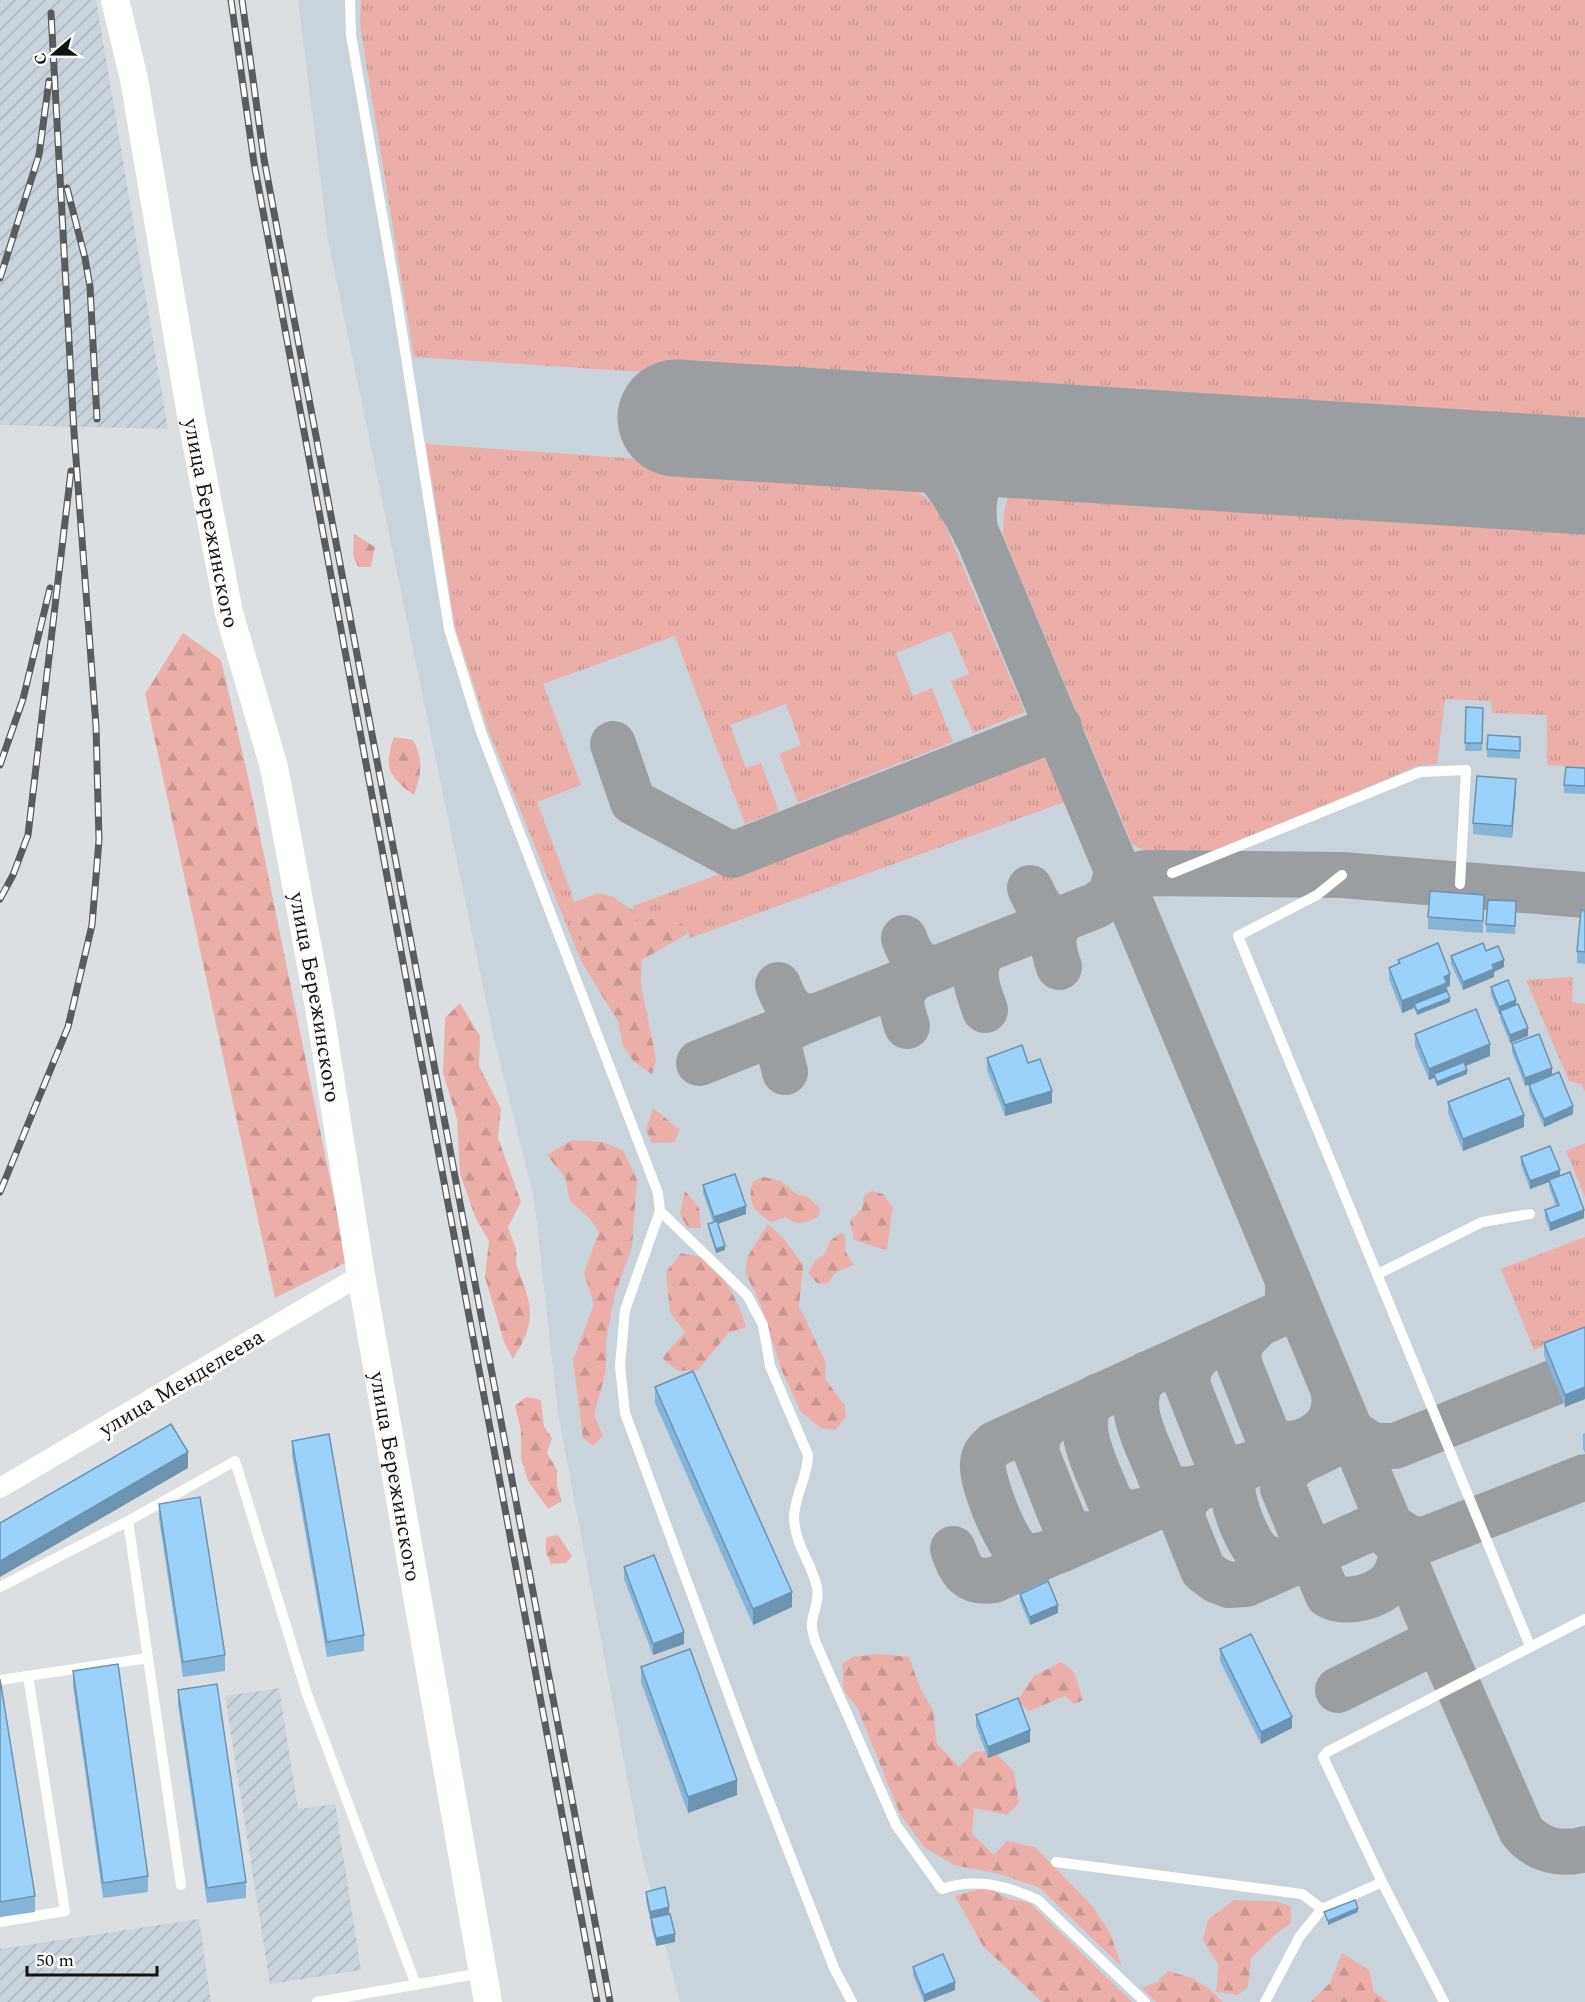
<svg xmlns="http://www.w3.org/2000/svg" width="1585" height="2002" viewBox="0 0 1585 2002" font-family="Spectral,serif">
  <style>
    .built { fill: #c9d3db }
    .industrial { fill: url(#industrial-furrows) }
    .grass { fill: url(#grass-tufts) }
    .forest { fill: url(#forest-firs) }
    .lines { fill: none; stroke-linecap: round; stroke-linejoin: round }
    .taxiway { stroke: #9a9ea0; stroke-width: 46 }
    .runway { stroke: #9a9ea0; stroke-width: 117 }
    .lane { stroke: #fff; stroke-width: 10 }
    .street { stroke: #fff; stroke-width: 20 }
    .secondary { stroke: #fff; stroke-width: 28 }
    .rail-casing { stroke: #595c5e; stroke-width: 7 }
    .rail { stroke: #fff; stroke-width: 4.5; stroke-dasharray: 14; stroke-linecap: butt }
    .wall { fill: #84b5d9 }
    .shaded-wall { fill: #6c93b0 }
    .building { fill: #9ad2fc; stroke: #6c93b0; stroke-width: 1.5 }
    .labels { text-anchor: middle; stroke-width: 6; stroke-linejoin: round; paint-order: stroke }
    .street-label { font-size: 22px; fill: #101213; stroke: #fff }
  </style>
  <defs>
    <pattern id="industrial-furrows" width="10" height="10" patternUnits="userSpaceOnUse" patternTransform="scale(1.5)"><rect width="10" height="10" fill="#c9d3db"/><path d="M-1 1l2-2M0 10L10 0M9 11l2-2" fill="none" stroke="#acb4bb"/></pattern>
    <pattern id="grass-tufts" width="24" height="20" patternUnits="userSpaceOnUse" patternTransform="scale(1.5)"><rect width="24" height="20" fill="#ebaea9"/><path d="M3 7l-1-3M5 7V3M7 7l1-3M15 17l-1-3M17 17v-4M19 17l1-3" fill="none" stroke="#c89591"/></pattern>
    <pattern id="forest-firs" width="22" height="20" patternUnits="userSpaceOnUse" patternTransform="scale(1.5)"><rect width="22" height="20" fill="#ebaea9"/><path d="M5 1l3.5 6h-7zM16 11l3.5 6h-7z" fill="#c89591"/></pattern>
  </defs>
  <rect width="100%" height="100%" fill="#dbdfe2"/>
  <!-- built -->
  <polygon class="built" points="298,0 1585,0 1585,2002 680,2002 642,1856 558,1414 534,1198 492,1030 328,240"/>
  <!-- industrial -->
  <g class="industrial">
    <polygon points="0,0 96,0 168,429 0,425"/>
    <polygon points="279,1688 298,1809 335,1804 361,1970 270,1984 225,1696"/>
    <polygon points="199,1919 211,2002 0,2002 0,1949"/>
  </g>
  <!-- grass -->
  <g class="grass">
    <polygon points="361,0 1585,0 1585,434 414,357 360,25"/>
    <polygon points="426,444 896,477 918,490 939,511 1025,712 973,733 951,681 969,674 951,631 896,653 913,696 932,688 953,742 798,803 779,754 801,745 786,704 730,725 746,768 761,763 779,811 745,824 675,636 543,684 581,785 537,802 571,892 583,934 581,961 488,729 455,627"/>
    <polygon points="1030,485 1585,522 1585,767 1547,765 1547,715 1492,713 1491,701 1445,699 1437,764 1417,766 1198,861 1157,858 1132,844 1003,536 1004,512 1008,497"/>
    <polygon points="1049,753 1070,800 690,938 685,926 635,922 633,906"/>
    <polygon points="1573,977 1572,1002 1585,1004 1585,1092 1581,1084 1569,1081 1526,980"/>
    <polygon points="1585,1143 1585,1197 1566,1151"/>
    <polygon points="1585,1237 1585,1328 1534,1350 1501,1269"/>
  </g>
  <!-- forest -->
  <g class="forest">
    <polygon points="354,534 375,547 371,567 358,567 353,554"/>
    <polygon points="183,633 221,660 247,772 347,1262 275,1298 145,694"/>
    <path d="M394 737 413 740C424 760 421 774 414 795 389 777 383 768 394 737Z"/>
    <polygon points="598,893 613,897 635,912 636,922 668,916 685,926 687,934 642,960 641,984 656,1060 652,1074 634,1062 623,1046 618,1021 581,961 583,934 574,902"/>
    <path d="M460 1003 480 1036 479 1066 501 1109 498 1138 521 1202 508 1227C510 1234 514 1241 516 1249 517 1255 515 1261 517 1267 533 1308 537 1320 513 1359L504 1342 485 1277 489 1241 476 1219 460 1174 457 1119 443 1073 445 1018Z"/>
    <polygon points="653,1108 680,1130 674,1142 652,1143 646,1130"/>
    <polygon points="572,1140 602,1142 623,1150 637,1180 632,1247 615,1294 606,1341 606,1371 594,1415 603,1436 593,1446 583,1438 573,1360 594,1304 584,1273 599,1232 590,1219 570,1201 565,1177 547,1155"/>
    <path d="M763 1177 781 1181 798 1195 808 1197 820 1208 819 1216C806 1223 798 1227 785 1217L772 1222C753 1211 748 1204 752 1182Z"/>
    <polygon points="685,1191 699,1208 701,1228 688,1228 680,1214"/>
    <path d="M872 1191 883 1194 893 1208C889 1222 891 1236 886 1250L854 1240 850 1221 862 1209 864 1196Z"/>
    <polygon points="768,1224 784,1239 803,1265 799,1306 826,1363 825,1379 845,1406 846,1417 835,1430 821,1428 801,1412 782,1371 760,1303 745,1272 748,1256"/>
    <polygon points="842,1232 846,1239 845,1251 854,1265 836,1272 827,1284 817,1283 808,1273 815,1261 825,1254 830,1241"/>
    <path d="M681 1253C687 1255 694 1255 700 1257 721 1265 741 1307 746 1327L728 1333 698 1370 678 1371 662 1358 685 1332 670 1312 666 1272Z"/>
    <polygon points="526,1397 541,1400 544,1427 552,1438 547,1453 557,1470 557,1486 562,1501 548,1509 528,1481 521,1458 521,1430 515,1406"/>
    <polygon points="558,1535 572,1556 566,1563 551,1564 546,1553 546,1537"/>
    <polygon points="879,1654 909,1657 921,1690 933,1710 937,1744 959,1767 974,1752 994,1751 1014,1772 1019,1803 1007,1815 974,1808 972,1834 994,1855 1007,1841 1035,1847 1093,1907 1110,1933 1122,1967 1040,1888 1000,1874 954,1865 925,1848 901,1816 857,1707 844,1691 842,1664 853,1657"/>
    <polygon points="1061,1662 1074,1672 1083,1700 1074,1704 1065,1696 1029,1711 1017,1701 1034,1676"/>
    <polygon points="987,1887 1009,1899 1030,1903 1132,2002 1042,2002 983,1946 955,1896"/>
    <polygon points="1234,1900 1274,1901 1291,1906 1291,1923 1277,1933 1251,1958 1248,1987 1238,1995 1216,1992 1219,1966 1203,1940 1208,1920"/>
    <polygon points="1342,1953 1369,1970 1374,1992 1388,2002 1311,2002 1330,1983"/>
    <polygon points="1168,1971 1192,1978 1208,1988 1223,2002 1156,2002 1142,1988 1157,1982"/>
  </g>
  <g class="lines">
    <!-- taxiway -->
    <g class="taxiway">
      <path d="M894 432C938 466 954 490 979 539L1434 1631 1521 1830C1536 1850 1561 1856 1585 1849"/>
      <path d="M976 534C965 479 990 456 1040 441"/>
      <polyline points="613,744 633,802 732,855 1059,727"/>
      <polyline points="1121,879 1145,873 1342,875 1585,895"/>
      <path d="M1030 888C1037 904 1044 919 1063 918"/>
      <path d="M904 938C910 955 917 968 938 968"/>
      <path d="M984 950C969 971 977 987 985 1010"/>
      <path d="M1059 967C1052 947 1050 935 1063 918"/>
      <path d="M778 985C786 1005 793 1019 817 1016"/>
      <path d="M907 1026C900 1006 897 993 914 978"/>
      <polyline points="699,1063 1097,905 1111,895 1117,871"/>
      <polyline points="785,1072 778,1044 786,1031 797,1024"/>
      <path d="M1288 1281V1305L1280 1314 995 1444C988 1450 984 1454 983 1463 981 1480 1007 1549 1023 1555 1035 1559 1049 1553 1060 1550L1309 1439C1328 1429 1337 1414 1334 1392"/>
      <polyline points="1258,1324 1240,1343 1238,1361 1268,1437 1285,1445 1301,1442"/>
      <path d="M1207 1347 1189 1366 1187 1384 1217 1460C1227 1469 1237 1469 1249 1465"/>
      <path d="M1147 1374C1120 1402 1149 1445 1160 1476 1169 1491 1181 1491 1197 1488"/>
      <path d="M1099 1396C1066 1416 1099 1472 1109 1499 1119 1513 1130 1515 1146 1510"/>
      <polyline points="1054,1417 1038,1434 1036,1452 1066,1528 1077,1535 1093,1534"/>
      <polyline points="1350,1431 1373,1446 1395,1446 1555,1382"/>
      <path d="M1328 1447C1308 1459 1285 1460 1283 1488L1328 1595C1345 1606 1382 1596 1393 1579 1399 1570 1401 1561 1401 1551"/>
      <path d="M1249 1465C1242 1470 1235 1474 1233 1481 1228 1496 1248 1545 1260 1554 1271 1562 1283 1562 1296 1561"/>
      <polyline points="1197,1488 1183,1503 1183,1520 1203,1570 1216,1580 1229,1585 1246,1584 1369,1529 1383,1530 1397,1543"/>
      <polyline points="1389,1525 1409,1538 1424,1540 1585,1477"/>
      <path d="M953 1549C961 1572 968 1584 994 1580L1056 1551"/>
      <polyline points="1338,1690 1424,1647 1434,1631"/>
    </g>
    <!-- runway -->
    <polyline class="runway" points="676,418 1585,476"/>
    <!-- lane -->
    <g class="lane">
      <path d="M350 0 351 35 396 294 449 629 481 732 658 1193 660 1211 747 1295 763 1325 770 1366 808 1455C808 1477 794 1496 794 1518 795 1545 811 1562 817 1587 820 1601 813 1611 812 1623 811 1629 814 1636 815 1641L896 1825 942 1889C975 1877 1007 1886 1038 1900L1145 2002"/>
      <polyline points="1172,873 1420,772 1466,770 1460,884"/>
      <polyline points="1342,875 1317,895 1238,936 1530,1646"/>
      <polyline points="660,1211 625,1310 620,1366 625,1413 751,1755 834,1968 852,2002"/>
      <polyline points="1378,1274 1482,1222 1530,1214"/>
      <polyline points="128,1521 181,1885"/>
      <polyline points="0,1587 128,1521 235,1461 307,1694 416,1985"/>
      <polyline points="0,1680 148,1658"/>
      <polyline points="1056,1862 1302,1894 1322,1909"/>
      <polyline points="0,1922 65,1911 28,1676"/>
      <polyline points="317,2002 482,1973"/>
      <polyline points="1265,2002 1300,1936 1322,1909 1382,1882"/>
      <polyline points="1444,2002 1382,1882 1323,1757 1327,1752 1585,1619"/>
    </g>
    <!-- street -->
    <polyline class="street" points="0,1488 361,1275"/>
    <!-- secondary -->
    <path class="secondary" id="s1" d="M115 0 134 79 191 415 229 613 274 767 282 809 320 1013 361 1275 488 2002"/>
    <defs>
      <g id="rail">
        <polyline points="231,0 254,163 597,2002"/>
        <polyline points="242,0 264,159 610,2002"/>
        <polyline points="67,188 85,258 90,287 97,419"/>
        <polyline points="0,278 39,155 49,81"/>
        <polyline points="0,765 23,699 50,588"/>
        <polyline points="0,899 13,875 28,835 71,471"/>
        <polyline points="0,1192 68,1027 92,925 99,840 96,726 74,432 51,13"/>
      </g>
    </defs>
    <!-- rail casing -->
    <use href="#rail" class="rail-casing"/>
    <!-- rail -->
    <use href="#rail" class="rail"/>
  </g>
  <!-- wall -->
  <g class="wall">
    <polygon points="1466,707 1483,708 1482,751 1465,751"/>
    <polygon points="1520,737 1520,759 1487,757 1487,749"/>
    <polygon points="1585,768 1585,794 1564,793 1564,785"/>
    <polygon points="1516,791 1512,838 1473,834 1473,823"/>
    <polygon points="1484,907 1483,933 1428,929 1428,917"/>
    <polygon points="1516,909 1515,934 1486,932 1486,924"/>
    <polygon points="1585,911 1585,964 1577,963 1577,951"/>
    <polygon points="1486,951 1504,967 1494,972 1494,977 1463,990 1451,964 1451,956"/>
    <polygon points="1398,960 1450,986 1447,987 1450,1002 1417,1015 1414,1008 1402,1013 1389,979 1389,968 1398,964"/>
    <polygon points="1491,987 1516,1004 1528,1036 1510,1043 1500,1018 1500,1014 1499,1014 1491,995"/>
    <polygon points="1415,1034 1490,1056 1466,1066 1467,1074 1437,1086 1434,1078 1429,1080 1415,1046"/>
    <polygon points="1512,1044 1552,1075 1573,1114 1544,1127 1529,1093 1529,1085 1546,1078 1525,1086 1512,1052"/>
    <polygon points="987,1058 1028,1063 1052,1103 1005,1116 987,1070"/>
    <polygon points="1448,1102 1524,1127 1463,1151 1448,1113"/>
    <polygon points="1521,1157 1560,1175 1584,1218 1550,1231 1545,1218 1545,1210 1556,1206 1549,1187 1549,1182 1530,1189 1521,1165"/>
    <polygon points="703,1185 746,1214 718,1224 725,1250 716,1253 708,1228 708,1224 713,1222 703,1193"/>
    <polygon points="1585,1327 1585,1399 1565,1407 1544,1355 1544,1343"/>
    <polygon points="655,1387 792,1607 753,1625 655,1403"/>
    <polygon points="1585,1433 1585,1453 1583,1449 1583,1434"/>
    <polygon points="292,1441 364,1635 364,1651 327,1657 292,1456"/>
    <polygon points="159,1504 225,1655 225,1671 183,1677 159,1519"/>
    <polygon points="624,1567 684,1644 653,1655 624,1579"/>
    <polygon points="1020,1594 1058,1613 1030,1625 1020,1601"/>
    <polygon points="1220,1649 1292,1728 1261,1744 1220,1661"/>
    <polygon points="641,1667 737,1795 688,1813 641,1682"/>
    <polygon points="73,1671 148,1876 148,1892 103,1898 73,1686"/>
    <polygon points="0,1679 35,1896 35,1912 0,1917"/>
    <polygon points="178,1690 246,1882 246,1898 207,1903 178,1705"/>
    <polygon points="976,1715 1030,1742 988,1758 976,1726"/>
    <polygon points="646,1892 669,1914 675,1942 656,1946 651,1926 651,1919 650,1919 646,1900"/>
    <polygon points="913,1967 955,1990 924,2002 913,1975"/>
  </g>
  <!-- shaded-wall -->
  <g class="shaded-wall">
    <polygon points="1516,779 1516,791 1512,838 1512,826"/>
    <polygon points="1504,960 1504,967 1494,972 1494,977 1463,990 1463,982 1492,965"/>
    <polygon points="1450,974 1450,986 1447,987 1447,995 1414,1004 1414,1008 1402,1013 1402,1001 1444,977"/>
    <polygon points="1450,998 1450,1002 1417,1015 1417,1011"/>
    <polygon points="1516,1000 1516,1008 1500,1011 1500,1014 1499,1014 1499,1007"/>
    <polygon points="1528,1028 1528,1036 1510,1043 1510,1035"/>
    <polygon points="1490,1044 1490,1056 1435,1078 1434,1074 1434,1078 1429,1080 1429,1069"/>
    <polygon points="1552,1068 1552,1075 1525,1086 1525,1078"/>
    <polygon points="1467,1070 1467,1074 1437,1086 1437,1082"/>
    <polygon points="1052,1091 1052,1103 1005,1116 1005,1105"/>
    <polygon points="1573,1106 1573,1114 1544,1127 1544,1119"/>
    <polygon points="1524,1115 1524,1127 1463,1151 1463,1139"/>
    <polygon points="1560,1170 1560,1178 1549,1180 1549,1182 1530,1189 1530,1181"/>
    <polygon points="746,1206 746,1214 714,1225 714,1217"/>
    <polygon points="1584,1210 1584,1218 1550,1231 1550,1223"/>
    <polygon points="725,1246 725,1250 716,1253 716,1249"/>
    <polygon points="1585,1387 1585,1399 1565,1407 1565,1395"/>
    <polygon points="188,1452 188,1468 0,1577 0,1561"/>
    <polygon points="792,1592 792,1607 753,1625 753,1609"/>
    <polygon points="1058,1605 1058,1613 1030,1625 1030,1617"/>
    <polygon points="684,1632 684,1644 653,1655 653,1644"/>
    <polygon points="1292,1717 1292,1728 1261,1744 1261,1732"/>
    <polygon points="1030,1730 1030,1742 988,1758 988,1747"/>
    <polygon points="737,1780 737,1795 688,1813 688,1797"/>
    <polygon points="669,1907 669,1915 650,1919 650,1912"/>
    <polygon points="1358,1908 1358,1912 1328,1925 1328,1921"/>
    <polygon points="675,1934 675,1942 656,1946 656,1938"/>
    <polygon points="955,1982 955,1990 924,2002 924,1995"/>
  </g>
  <!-- building -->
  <g class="building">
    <polygon points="1466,707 1483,708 1482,743 1465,743"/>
    <polygon points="1488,735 1520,737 1520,751 1487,749"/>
    <polygon points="1566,767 1585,768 1585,786 1564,785"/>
    <polygon points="1477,776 1516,779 1512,826 1473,823"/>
    <polygon points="1430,891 1484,895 1483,921 1428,917"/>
    <polygon points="1488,900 1516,901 1515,926 1486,924"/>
    <polygon points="1581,910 1585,911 1585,952 1577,951"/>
    <polygon points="1438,943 1450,974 1444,977 1447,983 1402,1001 1389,968 1400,963 1398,960"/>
    <polygon points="1483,943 1486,951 1498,946 1504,960 1492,965 1494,969 1463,982 1451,956"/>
    <polygon points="1508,980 1516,1000 1499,1007 1491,987"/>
    <polygon points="1447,991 1450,998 1417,1011 1414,1004"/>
    <polygon points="1518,1004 1528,1028 1510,1035 1500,1011"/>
    <polygon points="1476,1009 1490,1044 1429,1069 1415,1034"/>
    <polygon points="1539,1034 1552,1068 1525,1078 1512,1044"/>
    <polygon points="1022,1045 1028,1063 1040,1059 1052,1091 1005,1105 987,1058"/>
    <polygon points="1464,1062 1467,1070 1437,1082 1434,1074"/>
    <polygon points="1559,1072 1573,1106 1544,1119 1529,1085"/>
    <polygon points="1509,1078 1524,1115 1463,1139 1448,1102"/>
    <polygon points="1550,1146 1560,1170 1530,1181 1521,1157"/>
    <polygon points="1570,1172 1584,1210 1550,1223 1545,1210 1559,1205 1549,1180"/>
    <polygon points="735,1174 746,1206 714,1217 703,1185"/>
    <polygon points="717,1221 725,1246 716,1249 708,1224"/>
    <polygon points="1585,1327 1585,1387 1565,1395 1544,1343"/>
    <polygon points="693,1371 792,1592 753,1609 655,1387"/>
    <polygon points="171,1424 188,1452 0,1561 0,1523"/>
    <polygon points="329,1434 364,1635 327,1642 292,1441"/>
    <polygon points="200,1497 225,1655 183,1662 159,1504"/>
    <polygon points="654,1555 684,1632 653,1644 624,1567"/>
    <polygon points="1048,1581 1058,1605 1030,1617 1020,1594"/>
    <polygon points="1251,1634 1292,1717 1261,1732 1220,1649"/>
    <polygon points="690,1649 737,1780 688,1797 641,1667"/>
    <polygon points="118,1664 148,1876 103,1883 73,1671"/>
    <polygon points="0,1679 35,1896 0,1902"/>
    <polygon points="217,1684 246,1882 207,1888 178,1690"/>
    <polygon points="1018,1698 1030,1730 988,1747 976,1715"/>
    <polygon points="665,1887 669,1907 650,1912 646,1892"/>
    <polygon points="1355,1900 1358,1908 1328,1921 1324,1912"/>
    <polygon points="670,1914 675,1934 656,1938 651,1918"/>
    <polygon points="943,1954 955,1982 924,1995 913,1967"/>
  </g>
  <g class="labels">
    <!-- street labels -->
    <g class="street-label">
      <text dy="8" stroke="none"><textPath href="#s1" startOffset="532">улица Бережинского</textPath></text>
      <text dy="8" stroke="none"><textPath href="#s1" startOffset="1018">улица Бережинского</textPath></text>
      <text transform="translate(181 1382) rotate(-31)" y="8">улица Менделеева</text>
      <text dy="8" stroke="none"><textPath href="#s1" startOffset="1504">улица Бережинского</textPath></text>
    </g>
  </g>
  <!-- north arrow -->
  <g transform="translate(54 54) rotate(250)" stroke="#ffffff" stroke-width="4.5" paint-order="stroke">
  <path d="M0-4.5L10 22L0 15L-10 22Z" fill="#101213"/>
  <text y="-9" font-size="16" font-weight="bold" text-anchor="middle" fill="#101213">С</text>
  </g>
  <!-- scale -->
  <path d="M27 1966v9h130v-9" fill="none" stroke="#101213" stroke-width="3"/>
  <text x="36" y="1966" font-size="18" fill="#101213" stroke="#ffffff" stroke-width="4.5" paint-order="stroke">50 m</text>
</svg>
